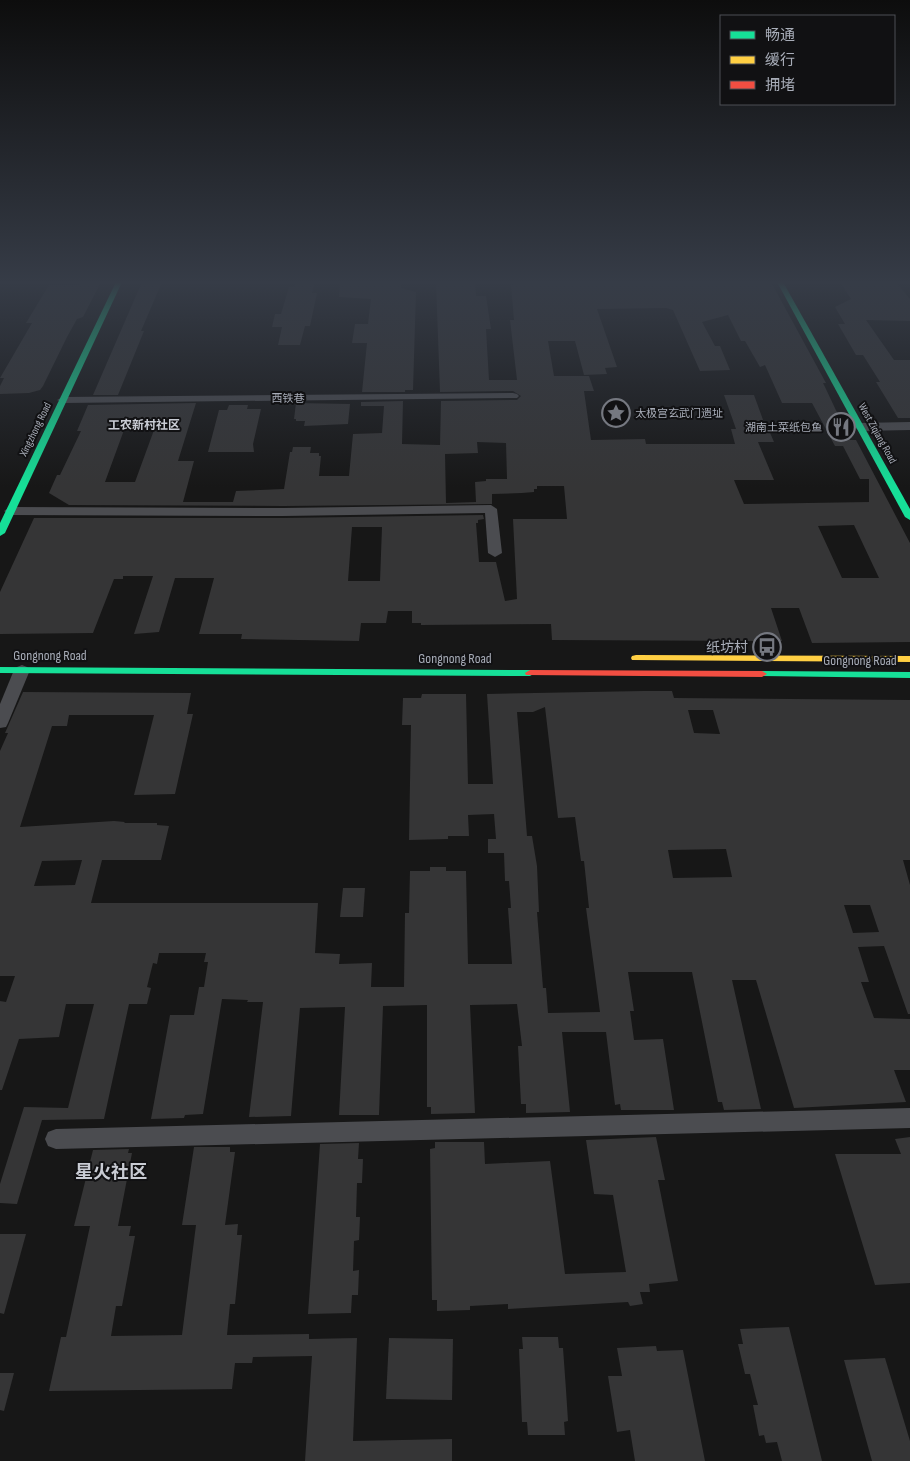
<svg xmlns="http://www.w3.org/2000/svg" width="910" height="1461" viewBox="0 0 910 1461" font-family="'Sofia Sans Condensed','Noto Sans SC',sans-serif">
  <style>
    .building { fill: #353536; fill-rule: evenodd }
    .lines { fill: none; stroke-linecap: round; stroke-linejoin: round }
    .street { fill: #4b4c50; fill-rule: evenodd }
    .fast { fill: #16e098; fill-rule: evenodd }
    .slow { fill: #ffcf43; fill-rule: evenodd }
    .jam { fill: #f24e42; fill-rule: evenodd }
    .labels { text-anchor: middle; stroke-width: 4; stroke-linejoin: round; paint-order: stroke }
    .far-street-label { font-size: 11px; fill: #a8adb8; stroke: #111113 }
    .far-poi-label { font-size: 11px; fill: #a8adb8; stroke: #111113; text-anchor: start }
    .far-neighbourhood-label { font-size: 12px; font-weight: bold; fill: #c9ccd4; stroke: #111113 }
    .poi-label { font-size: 14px; fill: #a8adb8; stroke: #111113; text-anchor: end }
    .street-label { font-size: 14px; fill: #a8adb8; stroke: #111113 }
    .near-neighbourhood-label { font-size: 18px; font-weight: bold; fill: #c9ccd4; stroke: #111113 }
  </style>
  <rect width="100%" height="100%" fill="#171717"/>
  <!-- building -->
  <g class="building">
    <polygon points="80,282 101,282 83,317 77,319 67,337 43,386 40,390 29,393 0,394 0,386 4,378 0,378 32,323 26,323 49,285 78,285"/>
    <polygon points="142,282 162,282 141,331 144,331 118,395 93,395"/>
    <polygon points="295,282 315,282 312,293 317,293 310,326 305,326 300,345 278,345 282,327 272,327 275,314 281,314 289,287 294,287"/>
    <polygon points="340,282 401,282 401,288 416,292 413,390 405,390 405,392 362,392 367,343 352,343 355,324 368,324 371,299 339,297"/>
    <path d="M436 282H475L476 296H486L491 329H486L489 380H517L510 320H514L511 285H513L514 282H582V284H606L605 282H771L826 383H823L825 387 850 440H856L910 543V642L812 643 799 608H771L782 641 552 640 551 624 421 625V623H412V611H388L386 623H361L359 641 241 639 242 634H199L214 578H175L159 632 134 634 153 576H123V579H114L93 633 0 634V592L34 518H283L483 515 484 519 478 520V523H476L479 562H496L505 601 517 599 513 519H567L564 486H537V489H534V492L522 493 492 494V504L283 506 69 505 49 493 57 475H60L81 431H77L88 405 196 403 178 461H194L183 502H233L236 491 284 489 290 452H292L293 447H311L310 453H319V456H321L319 476H349L353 434 382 433 384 406H361V402L403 401 402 444 440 445 441 401 517 400 521 396 513 391 440 392ZM666 308 673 310 700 371 730 370 720 346H715L702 322 728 315 741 341H745L760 367 765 365 782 403H812L835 446H843L860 479H869V502L744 504 734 480H774L758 442H774L768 428H766L754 395H724L736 429H731L735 444H646L645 439 591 440 584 391H594L589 376H554L548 341H575L584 375 607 374 605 368 617 367 597 309ZM158 419 135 482H105L124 430H129L133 420ZM477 442 506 443 507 479H486V481L475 482 476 502 446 503 445 454 478 453ZM854 525 879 578H842L818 526ZM352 527H382L380 581H348Z"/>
    <polygon points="840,282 896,282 910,299 910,321 866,320 894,360 910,360 910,418 898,418 876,382 880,382 863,355 856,355 838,324 845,324 835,307 851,299"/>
    <polygon points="296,403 350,404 348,424 304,426 305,421 296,421 296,419 294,419"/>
    <polygon points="229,405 248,405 247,409 261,409 253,444 254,452 208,452 219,410 227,410"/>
    <path d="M643 691H672L674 698 910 700V860H903L910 885V1014H908L884 946 858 947 869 982H861L874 1018 910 1019V1070H894L906 1102 794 1108 756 980H732L761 1109 724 1110 722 1102H718L692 972H628L634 1011H630L634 1040 663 1039 674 1110H621L620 1104 615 1105 606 1032H562L570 1112 526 1113V1104H521L518 1046H522L517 1004 470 1005 475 1113 431 1114V1107H427V1005L383 1006 379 1115H339L345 1007 300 1008 291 1116 249 1117 263 1002H247L248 1000 222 999 203 1114 185 1115 184 1118 151 1119 170 1015H194L199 987H204L208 962H204L206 953H159L157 964 153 963 147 987 151 988 147 1004H129L104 1119 42 1120 17 1204 0 1203V1184L24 1107 68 1108 94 1004H66L59 1037 19 1039 2 1090H0V1001L6 1002 15 976H0V751L8 733H5L23 692 191 693 187 714H193L175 794 134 795 154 715H69L67 726H52L20 827 114 821 125 822 124 823H157V825L169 826 161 860H102L91 903H318L315 953 340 954 339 964 372 963 371 987H404L405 913H409L410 871H430V867H446V871H466L468 964H512L508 908H511L509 881H505L504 853H488V839H496L494 814 468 815 469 836H448V839L409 840 411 725H402L403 698H421L422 694H466L468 784H493L487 694ZM545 707 558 818 575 817 581 861H584L589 908H586L600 1012 548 1013 546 988H543L537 912H539L537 866 532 836H527L517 712H533ZM688 710H713L720 734 694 733ZM726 849 732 877 673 878 668 850ZM82 860 75 885 34 886 42 861ZM844 905H870L879 932 853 933Z"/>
    <polygon points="343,888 365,888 363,917 340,917"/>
    <polygon points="656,1137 665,1180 658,1180 678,1281 649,1284 650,1292 640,1292 643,1304 630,1306 628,1302 508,1309 508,1304 470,1306 470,1310 437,1311 437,1300 432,1300 430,1149 435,1148 435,1142 484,1142 485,1164 550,1161 565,1274 626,1272 613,1195 594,1194 586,1140"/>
    <polygon points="910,1137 910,1283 875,1285 835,1154 901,1154 895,1139"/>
    <polygon points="359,1143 358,1159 363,1159 362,1183 357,1183 356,1217 360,1217 359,1240 354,1241 353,1271 359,1270 358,1295 352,1295 351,1313 308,1314 320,1144"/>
    <polygon points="194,1147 230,1147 230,1152 235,1152 225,1225 238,1224 237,1235 242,1235 235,1304 230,1304 227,1335 309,1334 309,1339 357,1338 353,1441 452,1439 452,1461 305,1461 312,1356 253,1357 252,1363 235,1363 232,1389 49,1391 61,1337 66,1337 90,1226 74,1226 93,1150 129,1149 128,1153 132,1153 118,1226 131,1226 129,1236 135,1236 122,1306 116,1306 111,1336 182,1335 196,1225 182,1225"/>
    <polygon points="0,1234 26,1234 4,1314 0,1313"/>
    <polygon points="789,1327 822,1461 782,1461 777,1442 766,1443 764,1435 759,1436 753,1405 758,1405 756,1398 750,1374 745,1374 738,1344 743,1344 740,1329"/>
    <polygon points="522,1337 558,1337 559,1348 563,1348 566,1390 568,1421 564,1422 565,1435 528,1435 527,1422 522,1422 519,1349 523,1349"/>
    <polygon points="389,1338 453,1339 452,1400 386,1399"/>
    <polygon points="656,1346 657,1351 683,1350 705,1461 635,1461 630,1430 617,1432 608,1376 622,1376 617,1348"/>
    <polygon points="885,1358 910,1441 910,1461 872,1461 844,1360"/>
    <polygon points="0,1373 14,1373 4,1411 0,1410"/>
  </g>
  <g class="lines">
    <!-- street -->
    <g class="street">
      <polygon points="513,393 517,394 519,396 517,398 63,403 57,400 63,397"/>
      <polygon points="910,422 910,430 860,431 854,427 860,423"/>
      <polygon points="491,505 497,509 502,553 495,557 488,553 485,513 283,516 10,515 4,511 10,507 283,508"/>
      <polygon points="22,665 27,667 30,670 8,723 6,727 0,728 0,704 14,670 17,667"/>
      <polygon points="910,1108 910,1128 56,1149 48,1146 45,1139 48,1132 56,1129"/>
    </g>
    <!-- fast -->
    <g class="fast">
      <polygon points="116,282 122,282 5,533 0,536 0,523"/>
      <polygon points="777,282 783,282 910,509 910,520 905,517"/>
      <polygon points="0,667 530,670 535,673 530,676 0,673"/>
      <polygon points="762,671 910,672 910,678 758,676 757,674 758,672"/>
    </g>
    <!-- slow -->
    <polygon class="slow" points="636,655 910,656 910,662 632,660 631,658 632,656"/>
    <!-- jam -->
    <polygon class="jam" points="530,670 762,671 767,674 762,677 526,675 525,673"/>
  </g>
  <!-- sky -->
  <linearGradient id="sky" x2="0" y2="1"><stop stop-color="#0d0d0d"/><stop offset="0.58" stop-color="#363c47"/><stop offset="1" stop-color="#363c47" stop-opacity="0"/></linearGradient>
  <rect width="910" height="487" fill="url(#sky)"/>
  <!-- icons -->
  <defs>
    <symbol id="sight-ring" viewBox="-11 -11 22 22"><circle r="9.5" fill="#111113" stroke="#757880" stroke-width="1.5"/><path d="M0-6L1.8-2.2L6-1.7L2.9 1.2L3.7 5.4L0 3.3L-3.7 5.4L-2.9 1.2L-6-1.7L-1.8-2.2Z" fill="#757880"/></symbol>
    <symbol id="restaurant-ring" viewBox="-11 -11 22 22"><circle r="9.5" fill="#111113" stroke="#757880" stroke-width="1.5"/><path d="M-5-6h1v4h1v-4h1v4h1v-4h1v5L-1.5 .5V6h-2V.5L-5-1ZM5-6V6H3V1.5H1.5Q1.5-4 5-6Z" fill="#757880"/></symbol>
    <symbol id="bus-ring" viewBox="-11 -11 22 22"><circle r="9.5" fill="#111113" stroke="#757880" stroke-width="1.5"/><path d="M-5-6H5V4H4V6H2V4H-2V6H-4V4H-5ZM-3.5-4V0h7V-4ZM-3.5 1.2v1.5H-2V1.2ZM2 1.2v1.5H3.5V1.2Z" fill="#757880"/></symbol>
  </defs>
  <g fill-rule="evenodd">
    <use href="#sight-ring" x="600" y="397" width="32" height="32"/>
    <use href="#restaurant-ring" x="825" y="411" width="32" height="32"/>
    <use href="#bus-ring" x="751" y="631" width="32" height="32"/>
  </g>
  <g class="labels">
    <!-- far-street labels -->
    <g class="far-street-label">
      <text x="288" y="402">西铁巷</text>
      <text transform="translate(35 429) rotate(-64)" y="4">Xingzhong Road</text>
      <text transform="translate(878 433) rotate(61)" y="4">West Ziqiang Road</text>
    </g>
    <!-- far-poi labels -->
    <g class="far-poi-label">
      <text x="635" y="417">太极宫玄武门遗址</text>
      <text x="822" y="431" text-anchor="end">湖南土菜纸包鱼</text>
    </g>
    <!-- far-neighbourhood labels -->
    <g class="far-neighbourhood-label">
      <text x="144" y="429">工农新村社区</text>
    </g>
    <!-- poi labels -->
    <g class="poi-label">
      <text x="748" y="652">纸坊村</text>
    </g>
    <!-- street labels -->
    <g class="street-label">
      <text x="50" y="660">Gongnong Road</text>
      <text x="455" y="663">Gongnong Road</text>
      <text x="860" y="665">Gongnong Road</text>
    </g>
    <!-- near-neighbourhood labels -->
    <g class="near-neighbourhood-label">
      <text x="111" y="1178">星火社区</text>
    </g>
  </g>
  <!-- legend -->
  <rect x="720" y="15" width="175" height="90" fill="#111113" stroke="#4d4f55"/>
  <rect x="730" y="31" width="25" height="8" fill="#16e098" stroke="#4d4f55"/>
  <text x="765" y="40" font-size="15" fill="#a8adb8">畅通</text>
  <rect x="730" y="56" width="25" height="8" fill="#ffcf43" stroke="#4d4f55"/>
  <text x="765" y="65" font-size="15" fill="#a8adb8">缓行</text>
  <rect x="730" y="81" width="25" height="8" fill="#f24e42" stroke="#4d4f55"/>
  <text x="765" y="90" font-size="15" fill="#a8adb8">拥堵</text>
</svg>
